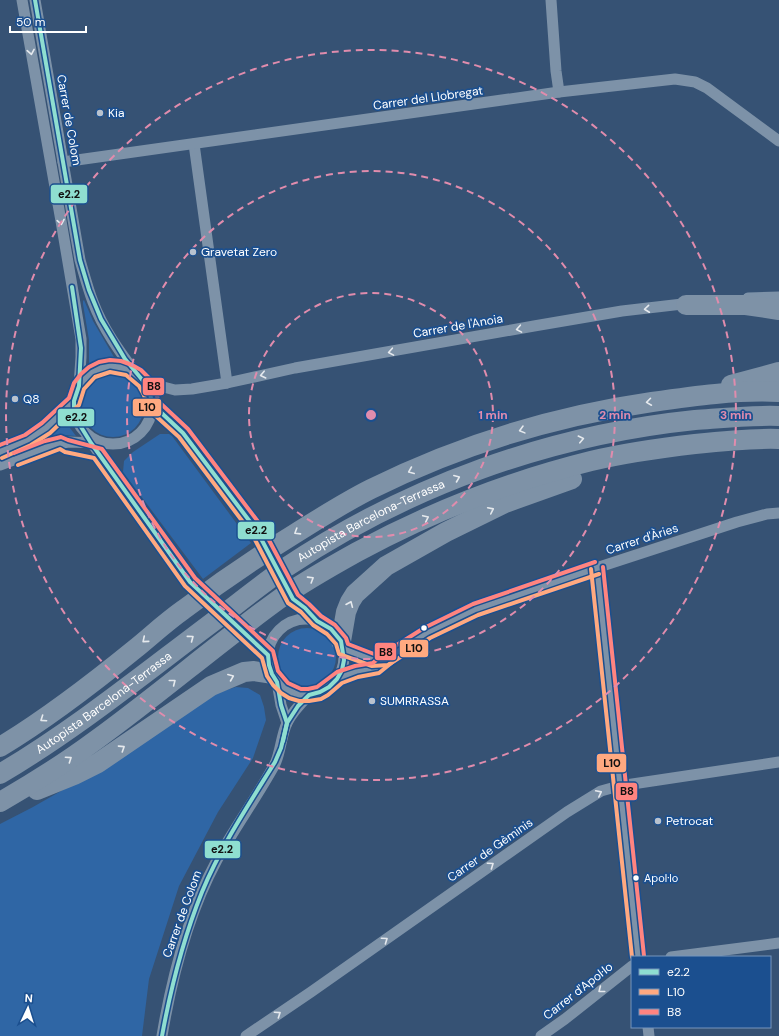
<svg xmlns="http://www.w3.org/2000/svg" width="779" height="1036" viewBox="0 0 779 1036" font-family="'DM Sans',sans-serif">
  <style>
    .green { fill: #2f66a5 }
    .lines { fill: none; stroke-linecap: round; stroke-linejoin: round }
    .street-tunnel { stroke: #546c89; stroke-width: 11; stroke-dasharray: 11 5.5; stroke-linecap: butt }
    .street { stroke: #7d92a8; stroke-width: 11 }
    .highway { stroke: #7e92a7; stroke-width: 20 }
    .bus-1-casing { stroke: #1b4f8f; stroke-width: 7 }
    .bus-2-casing { stroke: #1b4f8f; stroke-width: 7 }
    .bus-3-casing { stroke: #1b4f8f; stroke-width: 7 }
    .bus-1 { stroke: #8fded0; stroke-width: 4 }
    .bus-2 { stroke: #ffa980; stroke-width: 4 }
    .bus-3 { stroke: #ff8480; stroke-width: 4 }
    .oneway { stroke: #e5e9ee }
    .oneway2 { stroke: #e5e9ed }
    .ring { fill: none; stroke: #e08cad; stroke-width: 2; stroke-dasharray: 7 5 }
    .poi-dot { fill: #b9c2ce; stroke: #1b4f8f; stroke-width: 1.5 }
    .bus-dot { fill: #fff; stroke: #1b4f8f; stroke-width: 1.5 }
    .labels { text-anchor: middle; stroke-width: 3.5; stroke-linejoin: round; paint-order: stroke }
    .bus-label { font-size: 11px; fill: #fff; stroke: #1b4f8f; text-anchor: start }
    .street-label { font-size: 12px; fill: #fff; stroke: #1b4f8f }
    .poi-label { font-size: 12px; fill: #fff; stroke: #1b4f8f; text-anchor: start }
    .centre { fill: #e08cad; stroke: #1b4f8f; stroke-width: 2 }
    .ring-label { font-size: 12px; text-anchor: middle; font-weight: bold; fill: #e08cad; stroke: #1b4f8f; stroke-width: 3.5; stroke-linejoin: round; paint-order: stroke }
    .line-badge { stroke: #1b4f8f; stroke-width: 1.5 }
    .pale-badge-label { font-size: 11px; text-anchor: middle; font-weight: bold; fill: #111 }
  </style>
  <rect width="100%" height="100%" fill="#365274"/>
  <!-- green -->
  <g class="green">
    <polygon points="84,300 93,321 114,357 100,359 89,364 89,340 83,304 83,301"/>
    <circle cx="113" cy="406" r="31"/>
    <polygon points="67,418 70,428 76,436 64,435 50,437"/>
    <polygon points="160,434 169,434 172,436 251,543 203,579 123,472 124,461 133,452"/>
    <circle cx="307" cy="657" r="29"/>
    <polygon points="236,687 248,688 260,695 264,707 266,720 253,758 218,812 179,886 149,979 142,1036 0,1036 0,824 33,807 110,763 214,694"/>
  </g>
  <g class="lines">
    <!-- street-tunnel -->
    <g class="street-tunnel">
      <polyline points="257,531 292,596"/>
      <polyline points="190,582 254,641"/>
    </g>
    <!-- street -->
    <g class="street">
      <polyline points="22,0 61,221 81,339 81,357 79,386"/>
      <path d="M35 0 80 260C84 274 88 289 93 302 103 329 120 352 137 375"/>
      <polyline points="551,0 556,71 559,92"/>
      <polyline points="194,144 227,383"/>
      <polyline points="63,162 559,92 675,79 695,82 707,88 779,141"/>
      <polyline points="748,298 779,297"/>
      <circle cx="113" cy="405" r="39"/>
      <polyline points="144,382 175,390 192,389 227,383 295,368 534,326 622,311 691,303"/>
      <polyline points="152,404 183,433 257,531"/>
      <polyline points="87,436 190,582"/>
      <polyline points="0,452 28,440 41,433 74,401"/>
      <polyline points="0,465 56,444 69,442 97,443"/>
      <polyline points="597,568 638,957"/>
      <polyline points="293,599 305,608 317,621"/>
      <circle cx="306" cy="657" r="38"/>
      <polyline points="254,641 268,655"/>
      <polyline points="343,649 373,660 386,659"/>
      <polyline points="337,679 352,673 377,667 386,659 427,633 476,609 495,601 737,522 767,514 779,513"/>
      <polyline points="277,682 281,705 287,723"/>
      <polyline points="671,957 779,943"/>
      <polyline points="648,1027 649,1036"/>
      <path d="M162 1036C172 976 188 914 217 860 235 827 257 797 275 764 281 751 281 736 287 723 292 712 301 703 309 695"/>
      <polyline points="246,1036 311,992 567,812 601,791 619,786 779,762"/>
      <polyline points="541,1036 565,1019 632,966"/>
    </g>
    <!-- highway -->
    <g class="highway">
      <polyline points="686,305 746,305 779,310"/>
      <polyline points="731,385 779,372"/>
      <polyline points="341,641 346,612 350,602 355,594 386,566 446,532 505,503 572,479"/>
      <path d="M0 747C48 718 92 684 135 649 151 636 166 622 183 610 219 583 257 557 296 533 320 518 345 502 371 489 460 445 555 416 652 402 694 396 737 390 779 392"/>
      <path id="s1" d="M0 774C81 726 153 666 229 610 247 596 266 581 285 568 408 486 549 435 695 420 723 418 751 415 779 416"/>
      <polyline points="37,790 74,775 98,763 211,686 244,672 254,671 272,674"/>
      <path d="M0 802C33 783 65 763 96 740 158 695 216 645 278 600 303 582 330 567 357 552 431 512 510 481 591 461 625 453 660 448 695 444 723 441 751 438 779 439"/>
    </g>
    <defs>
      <g id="bus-1">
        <path d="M35 0 80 260 89 290 101 319 125 359 144 382 150 393 152 404 183 433 257 531 293 599 305 608 317 621 331 629 341 641 344 660 342 670 337 679 329 687 320 692 309 695 298 706 287 723 281 748 275 762C249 804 221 846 202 892 183 939 171 987 162 1036"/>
        <polyline points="72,287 81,348 79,386 74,401 74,412 78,422 91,443 190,582 268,655 269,665 272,674 277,682 281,705 287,723 283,741"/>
      </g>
      <g id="bus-2">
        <polyline points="2,458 31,445 50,433 79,405 84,389 95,377 110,372 126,375 139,386 144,395 147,408 179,437 252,534 288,603 301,612 313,625 327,634 336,644 339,654 372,666 388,665 430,638 478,615 599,574"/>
        <polyline points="18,465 60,449 65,452 94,458 185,586 262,658 267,676 273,685 281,693 289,698 299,701 309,701 321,699 328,695 342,683 358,677 379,673 395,660"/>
        <polyline points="591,569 632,957"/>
      </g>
      <g id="bus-3">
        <polyline points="0,445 25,435 42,423 69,398 74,383 81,374 89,367 99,362 110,360 121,361 132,365 141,370 149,378 156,391 158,401 188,429 262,527 298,595 309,604 321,616 335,625 346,638 348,644 374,654 384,653 424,628 473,604 595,562"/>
        <polyline points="14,453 45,441 61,437 68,440 102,449 195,578 273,651 278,671 288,683 301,689 308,689 317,687 337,672 355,666 373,663 387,650"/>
        <polyline points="603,567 644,956"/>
      </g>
    </defs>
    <!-- bus-1 casing -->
    <use href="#bus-1" class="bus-1-casing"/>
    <!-- bus-2 casing -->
    <use href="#bus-2" class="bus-2-casing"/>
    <!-- bus-3 casing -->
    <use href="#bus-3" class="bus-3-casing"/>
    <!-- bus-1 -->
    <use href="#bus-1" class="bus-1"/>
    <!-- bus-2 -->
    <use href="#bus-2" class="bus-2"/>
    <!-- bus-3 -->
    <use href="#bus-3" class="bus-3"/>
  </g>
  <!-- one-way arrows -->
  <defs><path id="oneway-chevron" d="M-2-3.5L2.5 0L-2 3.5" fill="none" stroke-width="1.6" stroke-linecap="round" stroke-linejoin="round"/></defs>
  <g class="oneway">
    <use href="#oneway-chevron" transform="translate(31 52) rotate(80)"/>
    <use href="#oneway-chevron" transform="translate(61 222) rotate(80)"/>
    <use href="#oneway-chevron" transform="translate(647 309) rotate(174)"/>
    <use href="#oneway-chevron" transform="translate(519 329) rotate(170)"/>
    <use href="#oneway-chevron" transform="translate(391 352) rotate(170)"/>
    <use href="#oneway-chevron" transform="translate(263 375) rotate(167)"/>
    <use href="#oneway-chevron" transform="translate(599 793) rotate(-27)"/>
    <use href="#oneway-chevron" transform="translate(491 865) rotate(-35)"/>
    <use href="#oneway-chevron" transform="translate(385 940) rotate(-35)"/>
    <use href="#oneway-chevron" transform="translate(601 990) rotate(142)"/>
    <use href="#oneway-chevron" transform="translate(278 1014) rotate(-34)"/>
  </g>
  <g class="oneway2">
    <use href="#oneway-chevron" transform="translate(649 402) rotate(172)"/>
    <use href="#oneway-chevron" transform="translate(522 430) rotate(165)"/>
    <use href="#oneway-chevron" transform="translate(581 439) rotate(-13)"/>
    <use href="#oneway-chevron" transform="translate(411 471) rotate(157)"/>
    <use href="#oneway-chevron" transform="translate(457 478) rotate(-22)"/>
    <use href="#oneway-chevron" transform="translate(491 510) rotate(-26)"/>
    <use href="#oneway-chevron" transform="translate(426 518) rotate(-25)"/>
    <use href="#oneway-chevron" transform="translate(297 532) rotate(148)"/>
    <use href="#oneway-chevron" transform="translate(311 579) rotate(-32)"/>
    <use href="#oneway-chevron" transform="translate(350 604) rotate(-67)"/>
    <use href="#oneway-chevron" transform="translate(191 638) rotate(-37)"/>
    <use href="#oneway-chevron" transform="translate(145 640) rotate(140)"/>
    <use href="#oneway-chevron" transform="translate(231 677) rotate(-22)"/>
    <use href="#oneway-chevron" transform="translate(173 682) rotate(-38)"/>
    <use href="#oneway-chevron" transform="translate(43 719) rotate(146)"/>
    <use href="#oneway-chevron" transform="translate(122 748) rotate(-33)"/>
    <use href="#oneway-chevron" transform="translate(69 759) rotate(-34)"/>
  </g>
  <!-- distance rings -->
  <g class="ring">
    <circle cx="371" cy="415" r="122"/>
    <circle cx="371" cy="415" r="244"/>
    <circle cx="371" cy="415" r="365"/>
  </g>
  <!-- markers -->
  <g class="poi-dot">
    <circle cx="100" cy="113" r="4"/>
    <circle cx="193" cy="252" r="4"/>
    <circle cx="15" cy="399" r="4"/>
    <circle cx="372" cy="701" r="4"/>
    <circle cx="658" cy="821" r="4"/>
  </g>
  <g class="bus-dot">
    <circle cx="424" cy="628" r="3.5"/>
    <circle cx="636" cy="878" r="3.5"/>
  </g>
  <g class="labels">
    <!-- bus labels -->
    <g class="bus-label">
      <text x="644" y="882">Apol·lo</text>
    </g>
    <!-- street labels -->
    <g class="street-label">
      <text transform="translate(428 98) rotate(-8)" y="4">Carrer del Llobregat</text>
      <text transform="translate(69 120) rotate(80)" y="4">Carrer de Colom</text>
      <text transform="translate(458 326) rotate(-10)" y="4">Carrer de l'Anoia</text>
      <text dy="4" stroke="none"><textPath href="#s1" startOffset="450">Autopista Barcelona-Terrassa</textPath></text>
      <text transform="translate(642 539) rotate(-18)" y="4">Carrer d'Àries</text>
      <text dy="4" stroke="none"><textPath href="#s1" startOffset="126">Autopista Barcelona-Terrassa</textPath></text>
      <text transform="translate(490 850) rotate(-35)" y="4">Carrer de Gèminis</text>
      <text transform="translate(182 914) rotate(-70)" y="4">Carrer de Colom</text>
      <text transform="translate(578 991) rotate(-38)" y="4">Carrer d'Apol·lo</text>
    </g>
    <!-- poi labels -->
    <g class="poi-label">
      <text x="108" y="117">Kia</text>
      <text x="201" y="256">Gravetat Zero</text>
      <text x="23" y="403">Q8</text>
      <text x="380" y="705">SUMRRASSA</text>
      <text x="666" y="825">Petrocat</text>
    </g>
  </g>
  <circle cx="371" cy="415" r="6" class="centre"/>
  <g class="ring-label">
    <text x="493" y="419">1 min</text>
    <text x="615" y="419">2 min</text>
    <text x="736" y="419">3 min</text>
  </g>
  <g class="line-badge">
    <rect x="50" y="184" width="38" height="20" rx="4" fill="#8fded0"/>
    <rect x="142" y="377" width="23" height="19" rx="4" fill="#ff8480"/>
    <rect x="132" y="398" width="30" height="19" rx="4" fill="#ffa980"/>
    <rect x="57" y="408" width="38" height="19" rx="4" fill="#8fded0"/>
    <rect x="237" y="521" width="38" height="19" rx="4" fill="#8fded0"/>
    <rect x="399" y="639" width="30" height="19" rx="4" fill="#ffa980"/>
    <rect x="374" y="642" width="23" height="19" rx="4" fill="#ff8480"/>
    <rect x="596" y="753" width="31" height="20" rx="4" fill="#ffa980"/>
    <rect x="615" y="782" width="23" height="19" rx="4" fill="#ff8480"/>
    <rect x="204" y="840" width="37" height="19" rx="4" fill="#8fded0"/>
  </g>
  <g class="pale-badge-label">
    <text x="69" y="198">e2.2</text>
    <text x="154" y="390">B8</text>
    <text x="147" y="411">L10</text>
    <text x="76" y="421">e2.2</text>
    <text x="256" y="534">e2.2</text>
    <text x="414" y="652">L10</text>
    <text x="386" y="656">B8</text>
    <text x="612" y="767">L10</text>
    <text x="627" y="795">B8</text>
    <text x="222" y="853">e2.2</text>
  </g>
  <!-- legend -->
  <rect x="631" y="956" width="140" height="72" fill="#1b4f8f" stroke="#7695bc"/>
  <rect x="639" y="969" width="20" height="6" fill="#8fded0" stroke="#7695bc"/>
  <text x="667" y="976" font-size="12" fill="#ffffff">e2.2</text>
  <rect x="639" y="989" width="20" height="6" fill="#ffa980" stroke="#7695bc"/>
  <text x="667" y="996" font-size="12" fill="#ffffff">L10</text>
  <rect x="639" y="1009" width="20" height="6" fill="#ff8480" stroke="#7695bc"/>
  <text x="667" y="1016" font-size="12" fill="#ffffff">B8</text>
  <!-- north arrow -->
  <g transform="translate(28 1008) rotate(4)" stroke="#1b4f8f" stroke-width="3" paint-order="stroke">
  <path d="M0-3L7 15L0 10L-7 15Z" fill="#ffffff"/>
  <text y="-6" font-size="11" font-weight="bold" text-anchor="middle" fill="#ffffff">N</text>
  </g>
  <!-- scale -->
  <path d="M10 26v6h76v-6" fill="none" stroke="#ffffff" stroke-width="2"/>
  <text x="16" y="26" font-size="12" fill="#ffffff" stroke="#1b4f8f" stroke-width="3" paint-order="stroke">50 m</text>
</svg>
